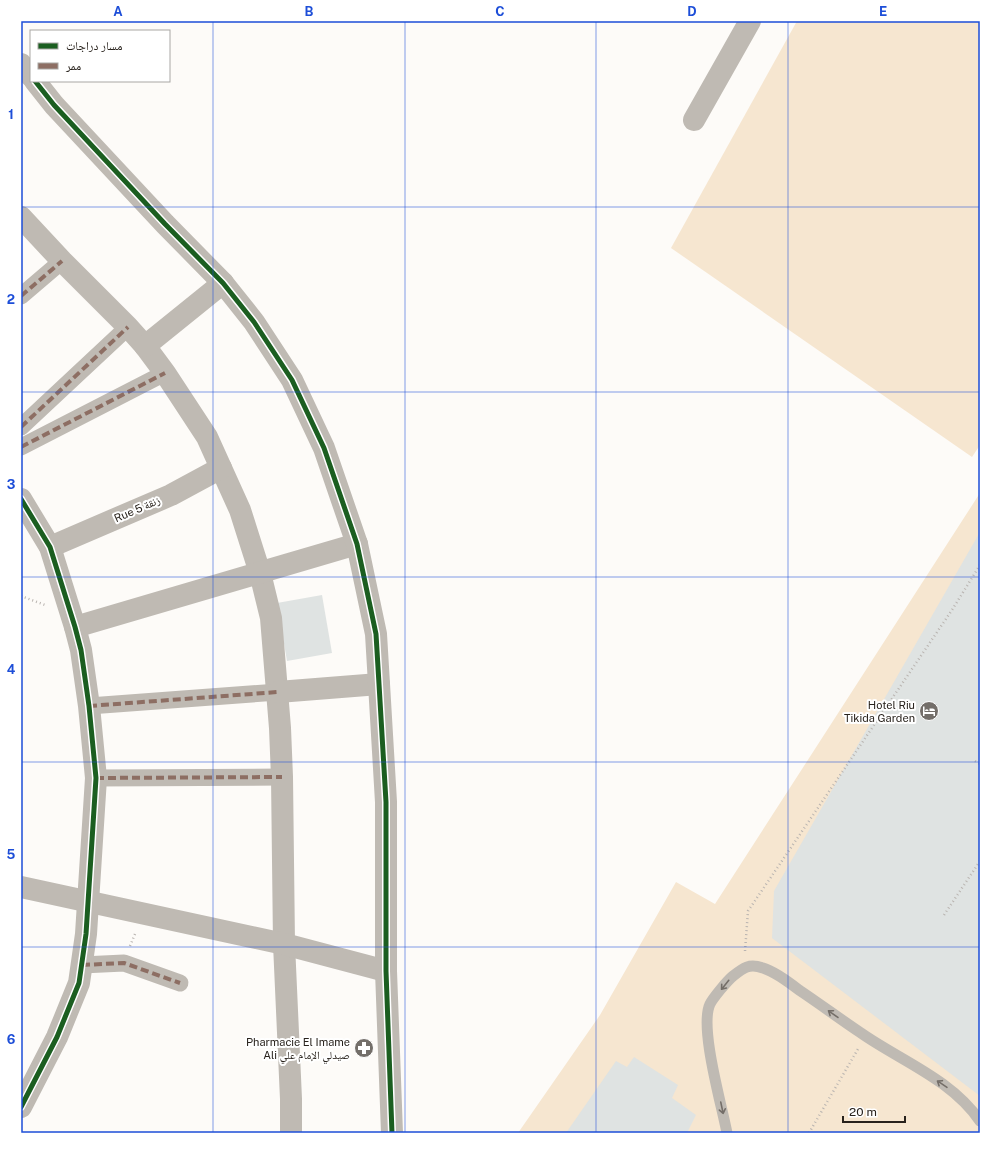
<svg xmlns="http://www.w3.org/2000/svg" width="1001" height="1154" viewBox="0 0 1001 1154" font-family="'Public Sans','Noto Naskh Arabic',sans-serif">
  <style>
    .green { fill: #f6e6d0 }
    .building { fill: #dfe3e2 }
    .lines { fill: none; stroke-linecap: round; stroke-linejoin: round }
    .path { stroke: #b9b4b0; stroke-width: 2.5; stroke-dasharray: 1 3; stroke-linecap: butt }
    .service { stroke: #bfbab3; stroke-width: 11 }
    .pedestrian { stroke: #bfbab3; stroke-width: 17 }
    .minor { stroke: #bfbab3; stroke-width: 22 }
    .tertiary { stroke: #bfbab3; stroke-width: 22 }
    .quiet { stroke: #8d6e63; stroke-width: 4; stroke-dasharray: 8 4; stroke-linecap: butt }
    .cycleway-casing { stroke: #fff; stroke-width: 8 }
    .cycleway { stroke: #1b5e20; stroke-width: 5 }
    .oneway { stroke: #746e68 }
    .grid { fill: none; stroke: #1d4ed8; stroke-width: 1; stroke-opacity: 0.55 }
    .labels { text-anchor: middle; stroke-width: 4; stroke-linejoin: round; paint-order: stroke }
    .street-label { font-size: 11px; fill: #28221c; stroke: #fff }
    .poi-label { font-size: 11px; fill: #28221c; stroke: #fff; text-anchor: end }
    .neatline { fill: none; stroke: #1d4ed8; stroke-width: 1.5 }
    .grid-label { font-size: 13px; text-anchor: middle; font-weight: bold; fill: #1d4ed8 }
  </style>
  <rect width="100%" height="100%" fill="#fdfbf8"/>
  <!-- green -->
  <g class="green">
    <polygon points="797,21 980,21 980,445 972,457 671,248"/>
    <polygon points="980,493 980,1133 518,1133 600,1015 676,882 715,904"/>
  </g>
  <!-- building -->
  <g class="building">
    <polygon points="980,532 980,1096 772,938 774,891"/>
    <polygon points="322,595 332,653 287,661 277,603"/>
    <polygon points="634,1057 678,1085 672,1098 696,1115 687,1133 566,1133 616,1061 627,1067"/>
  </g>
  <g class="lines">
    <!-- path -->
    <g class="path">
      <polyline points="21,596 45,605"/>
      <polyline points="975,761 980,764"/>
      <polyline points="944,915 980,861"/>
      <polyline points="130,946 135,934"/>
      <polyline points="745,951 748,911 952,610 980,565"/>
      <polyline points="809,1133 858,1049"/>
    </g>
    <!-- service -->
    <path class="service" d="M727 1133C722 1106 699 1027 710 1004 713 998 727 981 733 976 743 968 749 963 763 968 773 971 790 983 799 990 820 1004 840 1019 861 1033 901 1061 951 1079 980 1121"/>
    <!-- pedestrian -->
    <g class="pedestrian">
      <polyline points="21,296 62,261"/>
      <polyline points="21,427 128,327"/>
      <polyline points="21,447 165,373"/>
      <polyline points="89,706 278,692"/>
      <polyline points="96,778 282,777"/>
      <polyline points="82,965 124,963 180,983"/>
    </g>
    <!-- minor -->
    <g class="minor">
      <polyline points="694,120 750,21"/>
      <polyline points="21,217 62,261 128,327 145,346 165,373 207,437 240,510 260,573 271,618 280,728 282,777 284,944 291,1099 291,1133"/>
      <polyline points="145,346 223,283"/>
      <polyline points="21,499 50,547 75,627 81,650 89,706 96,778 86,934 79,983 57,1037 21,1107"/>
      <polyline points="50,547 171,495 221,468"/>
      <polyline points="75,627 357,544"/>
      <polyline points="278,692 379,684"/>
      <polyline points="21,887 284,944 386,971"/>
    </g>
    <!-- tertiary -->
    <g class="tertiary">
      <polyline points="21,64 31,76"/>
      <polyline points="35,81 54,105 165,224 223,283 254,322 292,380 324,448 357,544 376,634 379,684 386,802 386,971 392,1133"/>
    </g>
    <!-- quiet -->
    <g class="quiet">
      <polyline points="21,296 62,261"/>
      <polyline points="21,427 128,327"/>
      <polyline points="21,447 165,373"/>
      <polyline points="89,706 278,692"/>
      <polyline points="96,778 282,777"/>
      <polyline points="82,965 124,963 180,983"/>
    </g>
    <defs>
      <g id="cycleway">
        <polyline points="35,81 54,105 165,224 223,283 254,322 292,380 324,448 357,544 376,634 379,684 386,802 386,971 392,1133"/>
        <polyline points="21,499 50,547 75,627 81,650 89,706 96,778 86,934 79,983 57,1037 21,1107"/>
      </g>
    </defs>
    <!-- cycleway casing -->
    <use href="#cycleway" class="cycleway-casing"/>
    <!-- cycleway -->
    <use href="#cycleway" class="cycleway"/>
  </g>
  <!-- one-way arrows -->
  <defs><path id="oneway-shaft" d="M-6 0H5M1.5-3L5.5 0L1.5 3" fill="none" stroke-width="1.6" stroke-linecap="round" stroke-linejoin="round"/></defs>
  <g class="oneway">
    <use href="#oneway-shaft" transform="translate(725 985) rotate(129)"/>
    <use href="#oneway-shaft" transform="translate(833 1014) rotate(-145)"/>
    <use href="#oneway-shaft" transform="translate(942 1084) rotate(-146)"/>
    <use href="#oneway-shaft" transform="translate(722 1108) rotate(78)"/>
  </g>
  <!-- grid -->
  <path class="grid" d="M213 21V1133M405 21V1133M596 21V1133M788 21V1133M21 207H980M21 392H980M21 577H980M21 762H980M21 947H980"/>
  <!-- icons -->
  <defs>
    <symbol id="hotel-disc" viewBox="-11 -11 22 22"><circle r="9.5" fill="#736e69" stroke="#fff"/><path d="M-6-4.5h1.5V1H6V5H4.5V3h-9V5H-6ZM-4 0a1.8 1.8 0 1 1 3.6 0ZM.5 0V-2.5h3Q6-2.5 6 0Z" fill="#fff"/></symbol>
    <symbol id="pharmacy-disc" viewBox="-11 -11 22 22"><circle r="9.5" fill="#736e69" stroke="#fff"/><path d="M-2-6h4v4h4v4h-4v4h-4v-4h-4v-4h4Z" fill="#fff"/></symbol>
  </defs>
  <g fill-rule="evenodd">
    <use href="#hotel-disc" x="918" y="700" width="22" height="22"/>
    <use href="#pharmacy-disc" x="353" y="1037" width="22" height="22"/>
  </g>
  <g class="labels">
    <!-- street labels -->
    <g class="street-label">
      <text transform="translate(137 509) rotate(-24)" y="4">Rue 5 زنقة</text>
    </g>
    <!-- poi labels -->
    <g class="poi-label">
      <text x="915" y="709">Hotel Riu<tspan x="915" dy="13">Tikida Garden</tspan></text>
      <text x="350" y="1046">Pharmacie El Imame<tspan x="350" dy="13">Ali صيدلي الإمام علي</tspan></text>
    </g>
  </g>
  <!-- border -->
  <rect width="1001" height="1154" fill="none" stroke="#ffffff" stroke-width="44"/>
  <!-- legend -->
  <rect x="30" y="30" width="140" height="52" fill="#ffffff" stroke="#a9a7a4"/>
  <rect x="38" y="43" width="20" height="6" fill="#1b5e20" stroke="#a9a7a4"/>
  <text x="66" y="50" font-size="12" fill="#28221c">مسار دراجات</text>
  <rect x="38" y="63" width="20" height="6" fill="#8d6e63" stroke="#a9a7a4"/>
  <text x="66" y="70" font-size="12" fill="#28221c">ممر</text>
  <!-- scale -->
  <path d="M843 1116v6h62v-6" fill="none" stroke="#28221c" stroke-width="2"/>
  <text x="849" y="1116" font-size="12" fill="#28221c" stroke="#ffffff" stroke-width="3" paint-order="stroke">20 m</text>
  <rect x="22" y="22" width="957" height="1110" class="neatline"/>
  <g class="grid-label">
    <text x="118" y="16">A</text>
    <text x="309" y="16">B</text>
    <text x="500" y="16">C</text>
    <text x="692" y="16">D</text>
    <text x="883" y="16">E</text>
    <text x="11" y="119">1</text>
    <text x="11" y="304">2</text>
    <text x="11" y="489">3</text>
    <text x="11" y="674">4</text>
    <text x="11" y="859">5</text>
    <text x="11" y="1044">6</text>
  </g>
</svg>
